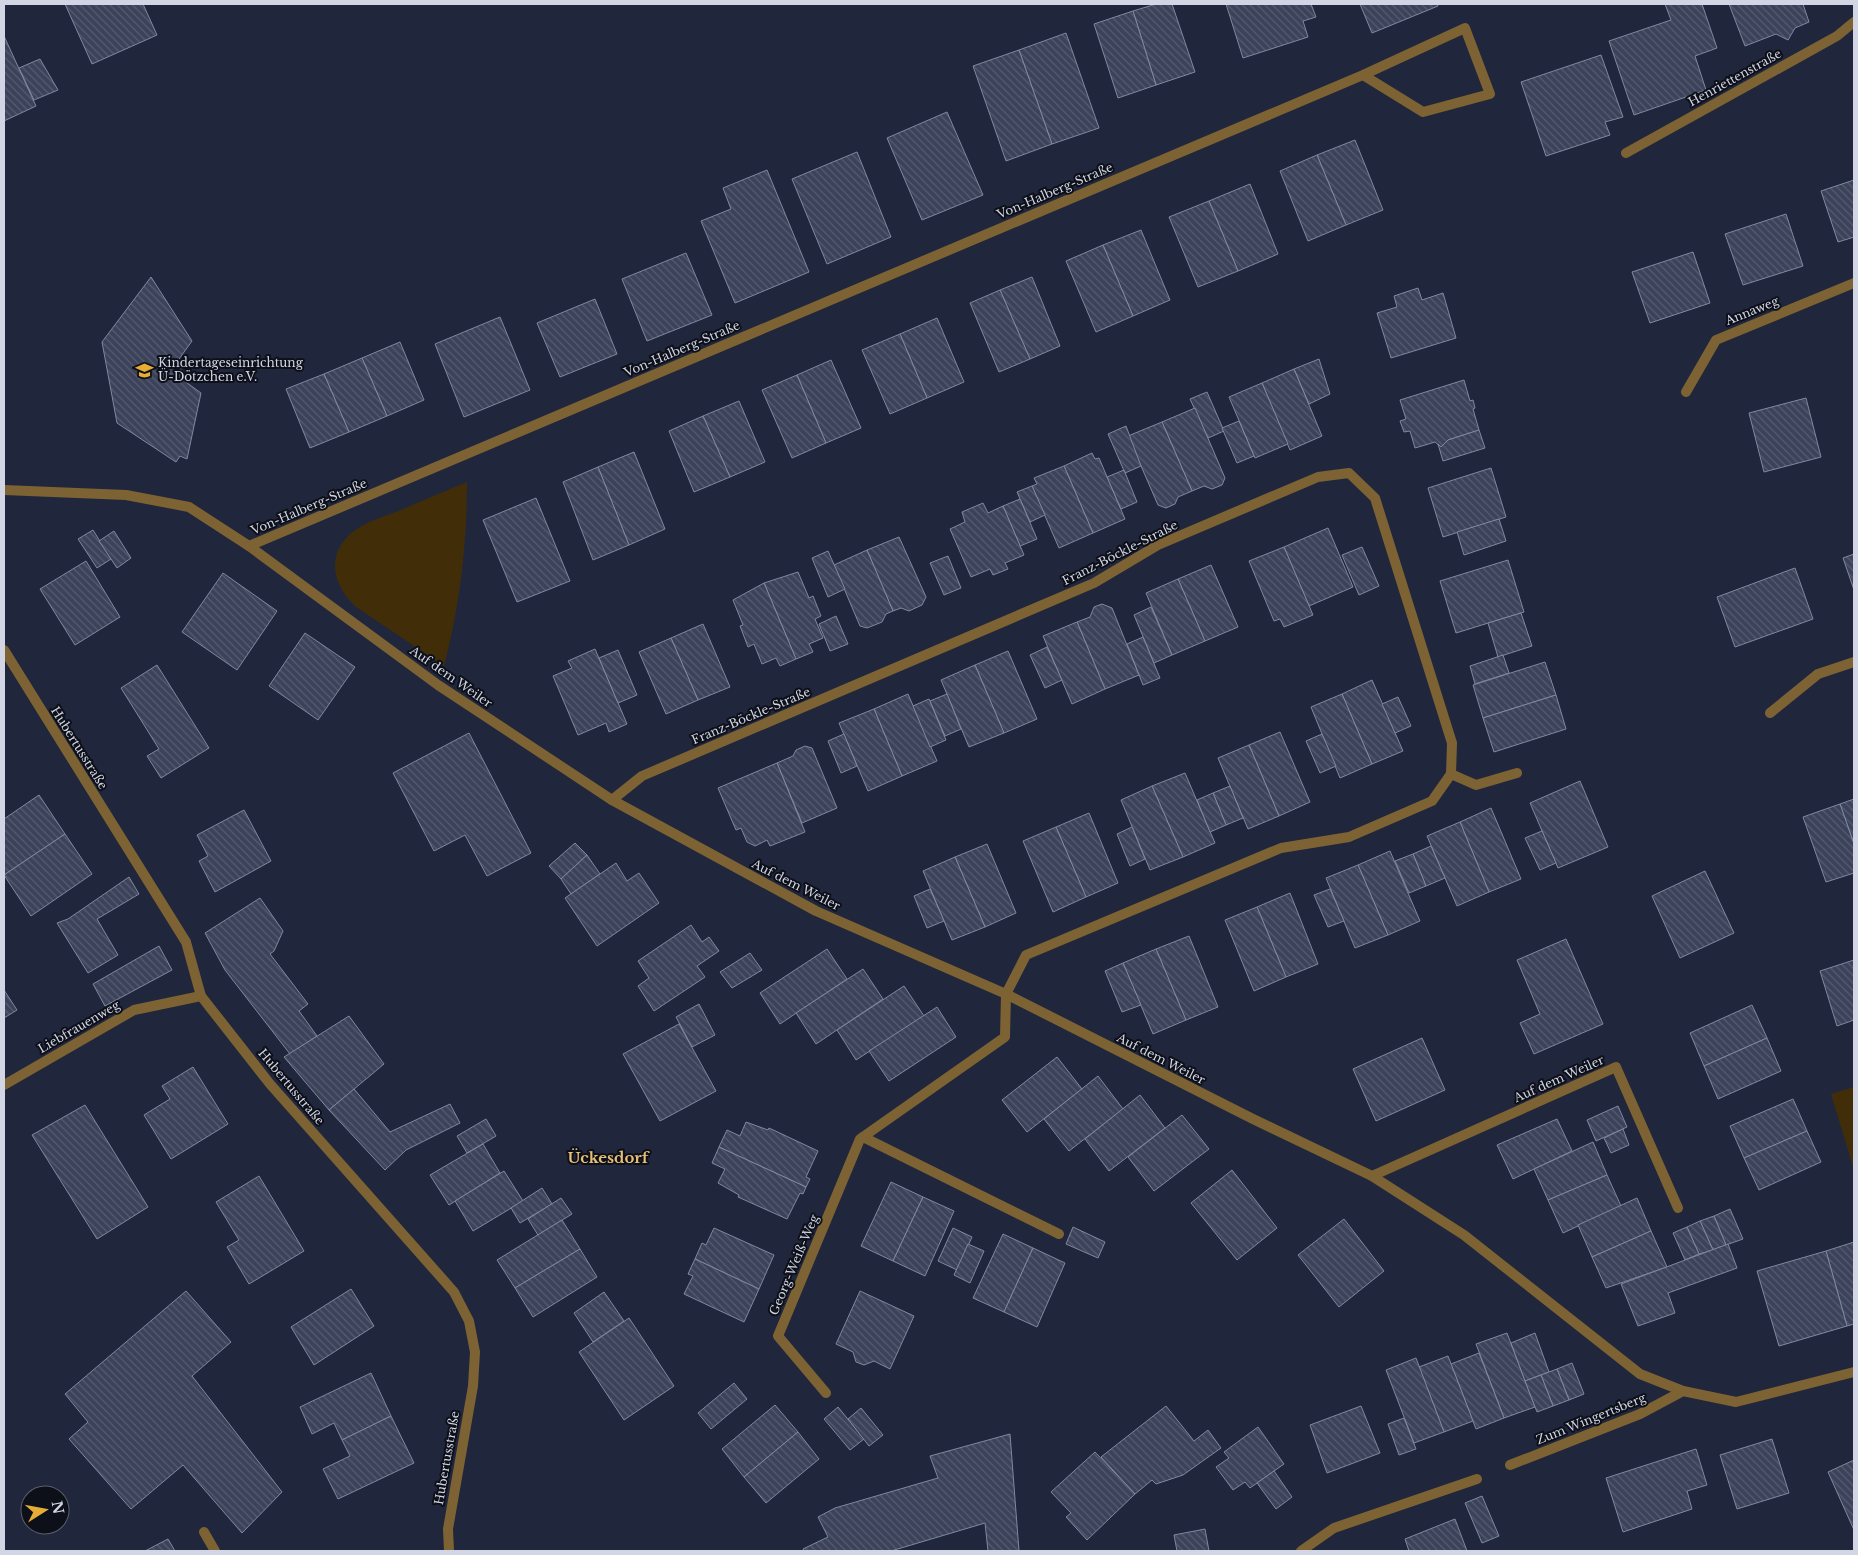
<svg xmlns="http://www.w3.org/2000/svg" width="1858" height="1555" viewBox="0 0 1858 1555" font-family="'Libre Baskerville',serif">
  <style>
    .green { fill: #412e09 }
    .building { fill: url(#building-back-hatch); stroke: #8088a2 }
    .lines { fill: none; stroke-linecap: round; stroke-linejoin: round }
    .service { stroke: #7d6333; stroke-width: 10 }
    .minor { stroke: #7d6333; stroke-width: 10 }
    .labels { text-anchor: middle; stroke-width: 4; stroke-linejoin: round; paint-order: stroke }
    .street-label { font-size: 12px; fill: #d2d6e4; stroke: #0d1019 }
    .poi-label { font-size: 12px; fill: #d2d6e4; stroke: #0d1019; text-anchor: start }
    .quarter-label { font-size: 15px; font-weight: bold; fill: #e7bf78; stroke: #0d1019 }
  </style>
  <defs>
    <pattern id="building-back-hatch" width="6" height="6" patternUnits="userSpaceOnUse" patternTransform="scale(1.25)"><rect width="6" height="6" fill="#3b4259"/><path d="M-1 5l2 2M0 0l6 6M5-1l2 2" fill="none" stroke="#565d71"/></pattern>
  </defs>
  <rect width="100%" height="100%" fill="#20263c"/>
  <!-- green -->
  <g class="green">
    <path d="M467 482C467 545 460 605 444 666L356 607C332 585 325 553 354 531 366 522 382 517 396 512 419 502 443 492 467 482Z"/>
    <polygon points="1854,1087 1854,1170 1831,1094"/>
  </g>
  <!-- building -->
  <g class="building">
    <polygon points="65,4 143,4 157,35 92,64"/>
    <polygon points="1156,4 1172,4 1195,72 1156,85 1133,11"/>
    <polygon points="1226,4 1311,4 1316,17 1303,21 1308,37 1243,58"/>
    <polygon points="1360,4 1437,4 1438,6 1372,33"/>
    <polygon points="1665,4 1702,4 1717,48 1695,56 1706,90 1634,115 1609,41 1671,20"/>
    <polygon points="1729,4 1803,4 1809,22 1795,28 1788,40 1776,34 1745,46"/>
    <polygon points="1133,11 1156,85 1118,98 1094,24"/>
    <polygon points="1066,33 1099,128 1052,144 1019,50"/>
    <polygon points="4,36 36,106 4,121"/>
    <polygon points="1019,50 1052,144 1006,161 973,66"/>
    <polygon points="1601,55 1623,117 1605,122 1610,135 1546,156 1521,82"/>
    <polygon points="40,59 58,90 34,100 19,68"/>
    <polygon points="947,112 983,195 922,220 887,138"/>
    <polygon points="1355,140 1383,210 1346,225 1317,155"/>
    <polygon points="857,152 891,237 827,264 792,179"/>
    <polygon points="1317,155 1346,225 1308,241 1280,171"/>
    <polygon points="767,170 809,272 735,303 701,221 731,209 723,188"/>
    <polygon points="1854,180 1854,237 1838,242 1821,191"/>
    <polygon points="1250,184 1278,254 1238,271 1209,201"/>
    <polygon points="1209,201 1238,271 1198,287 1169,217"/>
    <polygon points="1786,214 1803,266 1743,285 1725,234"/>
    <polygon points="1141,230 1170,300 1133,316 1103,245"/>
    <polygon points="1103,245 1133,316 1096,332 1066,261"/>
    <polygon points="1693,252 1710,303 1650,323 1632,272"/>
    <polygon points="686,253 712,315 647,341 622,279"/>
    <polygon points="151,277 192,341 179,359 183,380 201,393 187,459 180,456 176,462 117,423 102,342"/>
    <polygon points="1032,277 1060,346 1030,359 1000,290"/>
    <polygon points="1418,288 1422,300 1443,293 1456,338 1391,358 1377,313 1397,307 1394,296"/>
    <polygon points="1000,290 1030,359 999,372 970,303"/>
    <polygon points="595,299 617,354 560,377 537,323"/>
    <polygon points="500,317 530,390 464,417 435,344"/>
    <polygon points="937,318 964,382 927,398 900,334"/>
    <polygon points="900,334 927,398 890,414 862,350"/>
    <polygon points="400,342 424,400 387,416 362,358"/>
    <polygon points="362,358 387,416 349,432 324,374"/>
    <polygon points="1319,359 1330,394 1309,404 1294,369"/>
    <polygon points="831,360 861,428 826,443 797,375"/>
    <polygon points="1294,369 1322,436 1290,450 1262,383"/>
    <polygon points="324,374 349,432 310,448 286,389"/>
    <polygon points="797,375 826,443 792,458 762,390"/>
    <polygon points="1464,380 1470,401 1473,400 1475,408 1473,409 1479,430 1448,440 1441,447 1435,442 1415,448 1410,431 1404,432 1400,421 1406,419 1400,400"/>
    <polygon points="1262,383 1288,444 1255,458 1229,397"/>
    <polygon points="1207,392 1224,431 1208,438 1190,399"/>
    <polygon points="1806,398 1821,457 1764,472 1749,413"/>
    <polygon points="739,401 765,462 730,477 703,416"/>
    <polygon points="1195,408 1225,478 1222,485 1212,489 1204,486 1192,491 1162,422"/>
    <polygon points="703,416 730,477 694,492 669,431"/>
    <polygon points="1239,421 1254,456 1237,463 1222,428"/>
    <polygon points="1162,422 1192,491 1178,497 1175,504 1166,508 1158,505 1128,436"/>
    <polygon points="1126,426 1141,466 1125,473 1108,434"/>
    <polygon points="1479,430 1485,448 1443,461 1438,444 1441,447 1448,440"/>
    <polygon points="634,452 665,529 629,545 598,467"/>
    <polygon points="1092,453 1095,459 1099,458 1125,519 1093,533 1064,466"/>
    <polygon points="1064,466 1093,533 1059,548 1032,486 1037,484 1034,478"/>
    <polygon points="598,467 629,545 593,560 563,482"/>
    <polygon points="1491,468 1506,517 1443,537 1428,488"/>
    <polygon points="1124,470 1137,502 1121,509 1107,477"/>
    <polygon points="1032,486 1045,515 1030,522 1017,492"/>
    <polygon points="536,498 570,581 517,602 483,520"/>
    <polygon points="1020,499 1037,539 1020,546 1003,506"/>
    <polygon points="983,503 988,513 1003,506 1024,555 1005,563 1008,569 993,575 990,569 971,577 950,529 965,522 962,512"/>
    <polygon points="1499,519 1506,541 1464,555 1457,532"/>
    <polygon points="1328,528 1353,587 1309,606 1284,547"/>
    <polygon points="93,530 111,559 97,568 78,539"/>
    <polygon points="114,531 131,558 117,568 99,541"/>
    <polygon points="899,537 926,597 922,605 909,611 901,608 893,611 867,550"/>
    <polygon points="1284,547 1313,615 1284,627 1280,619 1274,621 1249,561"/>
    <polygon points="1362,547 1379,586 1359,595 1342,555"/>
    <polygon points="867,550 893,611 886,614 882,622 867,628 860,626 834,565"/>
    <polygon points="828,551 845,589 828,597 812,558"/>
    <polygon points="1854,554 1854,590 1843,558"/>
    <polygon points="948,556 961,588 944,595 930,563"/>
    <polygon points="1508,560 1524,612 1456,633 1440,581"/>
    <polygon points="86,561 120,617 75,645 40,589"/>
    <polygon points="1211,565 1238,627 1205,641 1178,579"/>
    <polygon points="1795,568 1813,619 1735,647 1717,597"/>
    <polygon points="798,572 809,598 813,596 821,616 815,619 823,638 809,644 813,652 796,659 764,583"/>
    <polygon points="223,573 277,611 237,670 182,632"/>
    <polygon points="1178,579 1205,641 1172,655 1146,593"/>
    <polygon points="764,583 796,659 780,666 776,658 762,664 754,644 748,647 740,626 743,625 733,600"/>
    <polygon points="1102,604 1112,608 1139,675 1105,689 1077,622 1090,617 1094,607"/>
    <polygon points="1151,607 1172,655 1154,663 1134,615"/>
    <polygon points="1521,613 1532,646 1498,657 1488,623"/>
    <polygon points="836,616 848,644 830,651 819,624"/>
    <polygon points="1077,622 1105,689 1072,704 1043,636"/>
    <polygon points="703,624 730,687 698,700 671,638"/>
    <polygon points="305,633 355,667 318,720 269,686"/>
    <polygon points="1143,637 1160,678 1143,685 1127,644"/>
    <polygon points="671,638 698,700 666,714 639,652"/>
    <polygon points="1047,647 1062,680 1045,688 1030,655"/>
    <polygon points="595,649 627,724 609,732 606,723 578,735 553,676 572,668 568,661"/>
    <polygon points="618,650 637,695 618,703 599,658"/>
    <polygon points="1008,651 1037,719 1004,733 975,665"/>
    <polygon points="1503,655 1509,673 1475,684 1470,666"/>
    <polygon points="1545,662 1556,695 1483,718 1473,685"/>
    <polygon points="157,665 209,748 161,778 147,756 159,749 121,688"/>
    <polygon points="975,665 1004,733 969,747 941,680"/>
    <polygon points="1372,680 1403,751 1372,764 1342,694"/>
    <polygon points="908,694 937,761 902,776 874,709"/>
    <polygon points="947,694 961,729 945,736 930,701"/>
    <polygon points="1342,694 1372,764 1340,778 1311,707"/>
    <polygon points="1556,695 1566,729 1494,752 1483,718"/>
    <polygon points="1398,697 1411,726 1395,733 1382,704"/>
    <polygon points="929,699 946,740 930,747 913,706"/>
    <polygon points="874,709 902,776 868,791 839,723"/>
    <polygon points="1280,732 1310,802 1279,816 1249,745"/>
    <polygon points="469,733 531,853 487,876 465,835 434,851 393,773"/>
    <polygon points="844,734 857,766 841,773 828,741"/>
    <polygon points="1322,734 1336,766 1320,773 1306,741"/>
    <polygon points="1249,745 1279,816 1248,829 1218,758"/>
    <polygon points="805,746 812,748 837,808 802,823 777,763 793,756 796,750"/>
    <polygon points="777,763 805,832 770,846 767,840 755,846 747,842 741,828 736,830 718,788"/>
    <polygon points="1185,773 1215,843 1183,857 1152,786"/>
    <polygon points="1580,781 1608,847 1558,868 1530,803"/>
    <polygon points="1152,786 1183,857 1150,870 1121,800"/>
    <polygon points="1230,786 1243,818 1226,825 1213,793"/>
    <polygon points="1213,793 1226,825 1210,832 1197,800"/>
    <polygon points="39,795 65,834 4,875 4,819"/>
    <polygon points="1854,799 1854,844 1840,804"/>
    <polygon points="1840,804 1854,844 1854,873 1826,882 1803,817"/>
    <polygon points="1491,808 1521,879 1489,892 1460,822"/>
    <polygon points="244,810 271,861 215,892 199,861 208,856 197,835"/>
    <polygon points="1089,813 1118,883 1086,897 1056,827"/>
    <polygon points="1460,822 1489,892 1457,906 1427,836"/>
    <polygon points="1056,827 1086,897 1053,912 1023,841"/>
    <polygon points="1132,827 1145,859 1130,866 1117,834"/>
    <polygon points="1542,831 1556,863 1540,870 1525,838"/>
    <polygon points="65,834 92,874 31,916 4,875"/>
    <polygon points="575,843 587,855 561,879 549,866"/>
    <polygon points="987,844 1016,913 985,927 955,857"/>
    <polygon points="1431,846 1445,878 1426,886 1413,854"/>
    <polygon points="1390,851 1420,921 1388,935 1358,865"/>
    <polygon points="1413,854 1426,886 1409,893 1395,861"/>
    <polygon points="587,855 600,874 571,894 561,879"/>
    <polygon points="955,857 985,927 952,940 923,871"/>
    <polygon points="616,863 627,881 639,873 659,903 597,946 565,898"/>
    <polygon points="1358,865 1388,935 1355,948 1326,878"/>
    <polygon points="1705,871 1734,933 1680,958 1652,896"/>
    <polygon points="129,877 139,894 97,919 118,955 88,973 57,923 68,919"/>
    <polygon points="930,889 944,921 927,928 914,896"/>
    <polygon points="1330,889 1344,921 1328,927 1314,895"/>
    <polygon points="1290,893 1318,964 1286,977 1257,907"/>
    <polygon points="260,898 283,931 274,951 270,954 308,1004 299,1011 317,1036 290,1054 225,970 205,933"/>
    <polygon points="1257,907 1286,977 1254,991 1225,920"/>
    <polygon points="691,925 702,942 709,937 719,951 697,966 705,977 654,1011 638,986 649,978 638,961"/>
    <polygon points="1189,936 1218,1007 1186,1020 1156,949"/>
    <polygon points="1566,939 1603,1024 1534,1054 1520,1023 1540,1014 1517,960"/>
    <polygon points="159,946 172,970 105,1006 93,984"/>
    <polygon points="827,949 847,979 780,1024 760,993"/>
    <polygon points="1156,949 1186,1020 1153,1034 1123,963"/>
    <polygon points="750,953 762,970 732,988 720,972"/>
    <polygon points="1854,960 1854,1020 1837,1026 1820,971"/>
    <polygon points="1123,963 1141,1005 1122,1012 1105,971"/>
    <polygon points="863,969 883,999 816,1044 796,1013"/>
    <polygon points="904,986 924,1016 856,1060 837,1030"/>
    <polygon points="4,990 17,1010 4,1018"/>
    <polygon points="699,1004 715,1035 692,1047 676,1017"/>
    <polygon points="1752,1005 1767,1038 1704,1066 1690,1033"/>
    <polygon points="937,1007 956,1037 889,1081 869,1051"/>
    <polygon points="349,1016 384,1064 329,1110 284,1057"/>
    <polygon points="679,1024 716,1091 660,1121 623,1054"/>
    <polygon points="1422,1038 1445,1090 1376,1121 1353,1069"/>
    <polygon points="1767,1038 1781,1071 1718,1099 1704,1066"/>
    <polygon points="1057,1057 1082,1089 1027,1132 1002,1100"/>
    <polygon points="193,1067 228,1124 171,1159 144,1115 170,1099 162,1086"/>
    <polygon points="1098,1076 1123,1109 1069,1151 1044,1119"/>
    <polygon points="354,1089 390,1132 450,1104 460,1123 406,1150 385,1170 329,1110"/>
    <polygon points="1140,1095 1165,1128 1109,1171 1085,1139"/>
    <polygon points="1793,1099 1807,1131 1744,1158 1730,1126"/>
    <polygon points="85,1105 148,1207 97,1239 32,1135"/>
    <polygon points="1618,1106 1627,1127 1596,1141 1587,1120"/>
    <polygon points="1182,1115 1209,1149 1154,1191 1128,1157"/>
    <polygon points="486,1119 496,1136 467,1153 457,1136"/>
    <polygon points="1557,1119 1572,1151 1513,1179 1497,1145"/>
    <polygon points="746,1122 768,1130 769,1128 818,1151 806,1177 810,1179 806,1187 719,1147 727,1130 740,1136"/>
    <polygon points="1623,1129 1629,1145 1611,1153 1604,1138"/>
    <polygon points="1807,1131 1821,1162 1759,1190 1744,1158"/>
    <polygon points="1593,1142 1607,1175 1548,1200 1534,1169"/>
    <polygon points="483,1144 500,1173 449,1205 430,1175"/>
    <polygon points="719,1147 806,1187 803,1194 800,1193 787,1219 738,1197 739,1195 718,1183 725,1169 712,1163"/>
    <polygon points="1232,1170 1277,1228 1237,1260 1191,1203"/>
    <polygon points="504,1171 523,1201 473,1231 455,1201"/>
    <polygon points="1607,1175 1621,1206 1563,1233 1548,1200"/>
    <polygon points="259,1176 304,1251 249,1284 227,1247 239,1240 216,1202"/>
    <polygon points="891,1182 923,1197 893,1261 861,1246"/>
    <polygon points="542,1188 552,1204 520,1223 511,1208"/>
    <polygon points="923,1197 954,1211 925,1276 893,1261"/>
    <polygon points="561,1198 572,1214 538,1235 528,1219"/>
    <polygon points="1637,1198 1651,1231 1592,1257 1578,1225"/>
    <polygon points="1730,1209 1743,1239 1726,1245 1714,1216"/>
    <polygon points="1714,1216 1726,1245 1713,1250 1700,1221"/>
    <polygon points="1344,1219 1384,1271 1339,1307 1298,1255"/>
    <polygon points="562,1220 580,1249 515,1288 497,1260"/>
    <polygon points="1700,1221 1713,1250 1699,1254 1687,1227"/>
    <polygon points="1073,1227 1105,1242 1098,1258 1066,1244"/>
    <polygon points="1687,1227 1699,1254 1685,1260 1673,1233"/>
    <polygon points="714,1228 774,1255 759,1289 695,1259 702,1243 706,1245"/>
    <polygon points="953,1228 972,1237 957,1270 938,1261"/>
    <polygon points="1651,1231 1667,1267 1606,1288 1592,1257"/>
    <polygon points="1003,1234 1033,1248 1004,1312 973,1298"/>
    <polygon points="1854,1242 1854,1324 1847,1326 1826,1251"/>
    <polygon points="968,1244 984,1251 970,1283 954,1275"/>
    <polygon points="1728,1244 1737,1268 1668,1293 1675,1313 1638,1326 1621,1284"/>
    <polygon points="1033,1248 1065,1263 1037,1327 1004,1312"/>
    <polygon points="580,1249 597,1277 533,1317 515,1288"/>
    <polygon points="1826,1251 1847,1326 1779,1346 1757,1271"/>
    <polygon points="695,1259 759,1289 744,1322 684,1294 693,1276 688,1274"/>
    <polygon points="351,1289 374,1326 314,1365 291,1327"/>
    <polygon points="186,1291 231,1342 192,1376 282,1492 242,1533 183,1465 131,1509 69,1439 88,1422 65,1394"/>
    <polygon points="860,1291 914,1316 890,1369 874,1361 864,1365 856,1362 853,1352 836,1344"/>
    <polygon points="604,1292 624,1321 593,1342 574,1313"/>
    <polygon points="629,1318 674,1386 624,1420 579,1352"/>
    <polygon points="1507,1333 1535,1407 1504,1418 1476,1344"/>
    <polygon points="1535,1333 1549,1372 1525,1381 1511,1343"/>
    <polygon points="1479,1353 1504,1418 1476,1429 1451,1364"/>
    <polygon points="1448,1356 1473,1421 1444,1432 1419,1367"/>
    <polygon points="1416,1358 1444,1432 1414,1443 1386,1370"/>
    <polygon points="1572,1363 1584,1394 1569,1400 1557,1369"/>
    <polygon points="1557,1369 1569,1400 1553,1406 1541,1375"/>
    <polygon points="371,1373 391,1416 342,1440 334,1423 312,1434 300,1407"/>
    <polygon points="1541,1375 1553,1406 1537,1412 1525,1381"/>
    <polygon points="734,1383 747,1399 711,1429 698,1413"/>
    <polygon points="775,1405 798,1432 744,1477 722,1449"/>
    <polygon points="1166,1406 1194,1441 1208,1430 1221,1448 1183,1475 1156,1484 1152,1480 1135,1494 1101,1457"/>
    <polygon points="1361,1406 1380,1453 1327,1473 1310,1425"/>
    <polygon points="838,1407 864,1439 850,1450 824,1419"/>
    <polygon points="861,1408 883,1435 869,1446 848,1419"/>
    <polygon points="391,1416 414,1463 338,1499 323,1469 350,1456 342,1440"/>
    <polygon points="1404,1418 1416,1449 1399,1455 1388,1424"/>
    <polygon points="1258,1427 1284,1464 1250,1488 1245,1482 1233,1490 1216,1467 1229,1458 1224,1452"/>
    <polygon points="798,1432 819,1459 766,1503 744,1477"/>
    <polygon points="1010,1434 1019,1551 988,1551 985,1523 891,1551 804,1551 803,1549 828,1537 818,1517 835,1508 938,1478 930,1456"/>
    <polygon points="1772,1439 1789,1493 1737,1509 1720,1455"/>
    <polygon points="1696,1449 1707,1485 1687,1491 1692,1509 1623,1532 1606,1478"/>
    <polygon points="1095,1452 1135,1494 1087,1540 1066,1517 1071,1513 1051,1492"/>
    <polygon points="1854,1460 1854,1530 1828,1472"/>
    <polygon points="1274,1471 1292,1497 1276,1509 1257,1483"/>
    <polygon points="1482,1496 1499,1536 1482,1543 1465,1503"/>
    <polygon points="1455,1519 1467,1551 1409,1551 1405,1539"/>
    <polygon points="1205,1529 1209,1551 1177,1551 1174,1535"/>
    <polygon points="168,1539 175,1551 145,1551"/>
  </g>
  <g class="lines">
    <!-- service -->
    <g class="service">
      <polyline points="863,1137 1059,1234"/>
      <polyline points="204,1532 215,1551"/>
      <polyline points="1301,1551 1334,1528 1477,1479"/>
    </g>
    <!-- minor -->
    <g class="minor">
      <polyline points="1626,153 1837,36 1854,22"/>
      <polyline points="1686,392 1716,340 1854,283"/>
      <polyline points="4,490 126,495 189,507 249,546 438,685 612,800 816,911 1006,994 1253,1119 1372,1176 1464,1235 1640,1374 1683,1391 1736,1402 1854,1372"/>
      <polyline points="249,546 1363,75 1465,28 1490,94 1423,112 1363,75"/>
      <polyline points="4,650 186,942 201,996 270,1084 454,1292 469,1321 475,1352 473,1386 448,1529 449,1551"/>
      <polyline points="1770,713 1818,674 1854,662"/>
      <polyline points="612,800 642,776 1094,583 1158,545 1318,477 1349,473 1375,498 1452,743 1451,774"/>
      <polyline points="4,1085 134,1010 201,996"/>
      <polyline points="1372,1176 1616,1067 1678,1208"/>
      <polyline points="826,1393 778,1336 860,1139 1005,1037 1006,994 1026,955 1281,848 1349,837 1432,801 1451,774 1476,785 1517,773"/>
      <polyline points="1510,1465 1640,1414 1683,1391"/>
    </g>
  </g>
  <!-- icons -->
  <defs>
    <symbol id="school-bare" viewBox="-9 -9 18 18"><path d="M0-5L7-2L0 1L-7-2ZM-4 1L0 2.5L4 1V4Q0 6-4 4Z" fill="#e6ac36" stroke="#0d1019" stroke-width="2.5" paint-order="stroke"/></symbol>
  </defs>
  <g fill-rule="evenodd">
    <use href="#school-bare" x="132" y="358" width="25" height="25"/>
  </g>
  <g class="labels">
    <!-- street labels -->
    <g class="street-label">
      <text transform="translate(1735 78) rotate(-29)" y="4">Henriettenstraße</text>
      <text transform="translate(1055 191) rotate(-23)" y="4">Von-Halberg-Straße</text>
      <text transform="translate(1752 311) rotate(-22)" y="4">Annaweg</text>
      <text transform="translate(682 349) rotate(-23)" y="4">Von-Halberg-Straße</text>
      <text transform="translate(309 507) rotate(-23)" y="4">Von-Halberg-Straße</text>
      <text transform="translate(1120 553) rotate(-27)" y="4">Franz-Böckle-Straße</text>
      <text transform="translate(451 677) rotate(35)" y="4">Auf dem Weiler</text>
      <text transform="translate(751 716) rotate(-23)" y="4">Franz-Böckle-Straße</text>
      <text transform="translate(79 748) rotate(58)" y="4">Hubertusstraße</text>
      <text transform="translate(796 885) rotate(27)" y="4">Auf dem Weiler</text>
      <text transform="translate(79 1027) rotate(-30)" y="4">Liebfrauenweg</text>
      <text transform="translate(1161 1059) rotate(27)" y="4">Auf dem Weiler</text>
      <text transform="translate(1559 1079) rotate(-24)" y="4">Auf dem Weiler</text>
      <text transform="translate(291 1087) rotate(50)" y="4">Hubertusstraße</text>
      <text transform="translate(794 1265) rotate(-67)" y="4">Georg-Weiß-Weg</text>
      <text transform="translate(1591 1419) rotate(-22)" y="4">Zum Wingertsberg</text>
      <text transform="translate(447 1458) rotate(-80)" y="4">Hubertusstraße</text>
    </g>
    <!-- poi labels -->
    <g class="poi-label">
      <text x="158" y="367">Kindertageseinrichtung<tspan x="158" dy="14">Ü-Dötzchen e.V.</tspan></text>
    </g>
    <!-- quarter labels -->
    <g class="quarter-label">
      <text x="608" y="1163">Ückesdorf</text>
    </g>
  </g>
  <!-- border -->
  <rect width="1858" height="1555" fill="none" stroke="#d2d6e4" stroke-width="10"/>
  <!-- north arrow -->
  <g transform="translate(45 1510) rotate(79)"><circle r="24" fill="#0d1019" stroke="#5c5f6a"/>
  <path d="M0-4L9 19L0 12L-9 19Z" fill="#e6ac36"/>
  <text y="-8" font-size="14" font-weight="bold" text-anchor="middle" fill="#d2d6e4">N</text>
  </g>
</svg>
